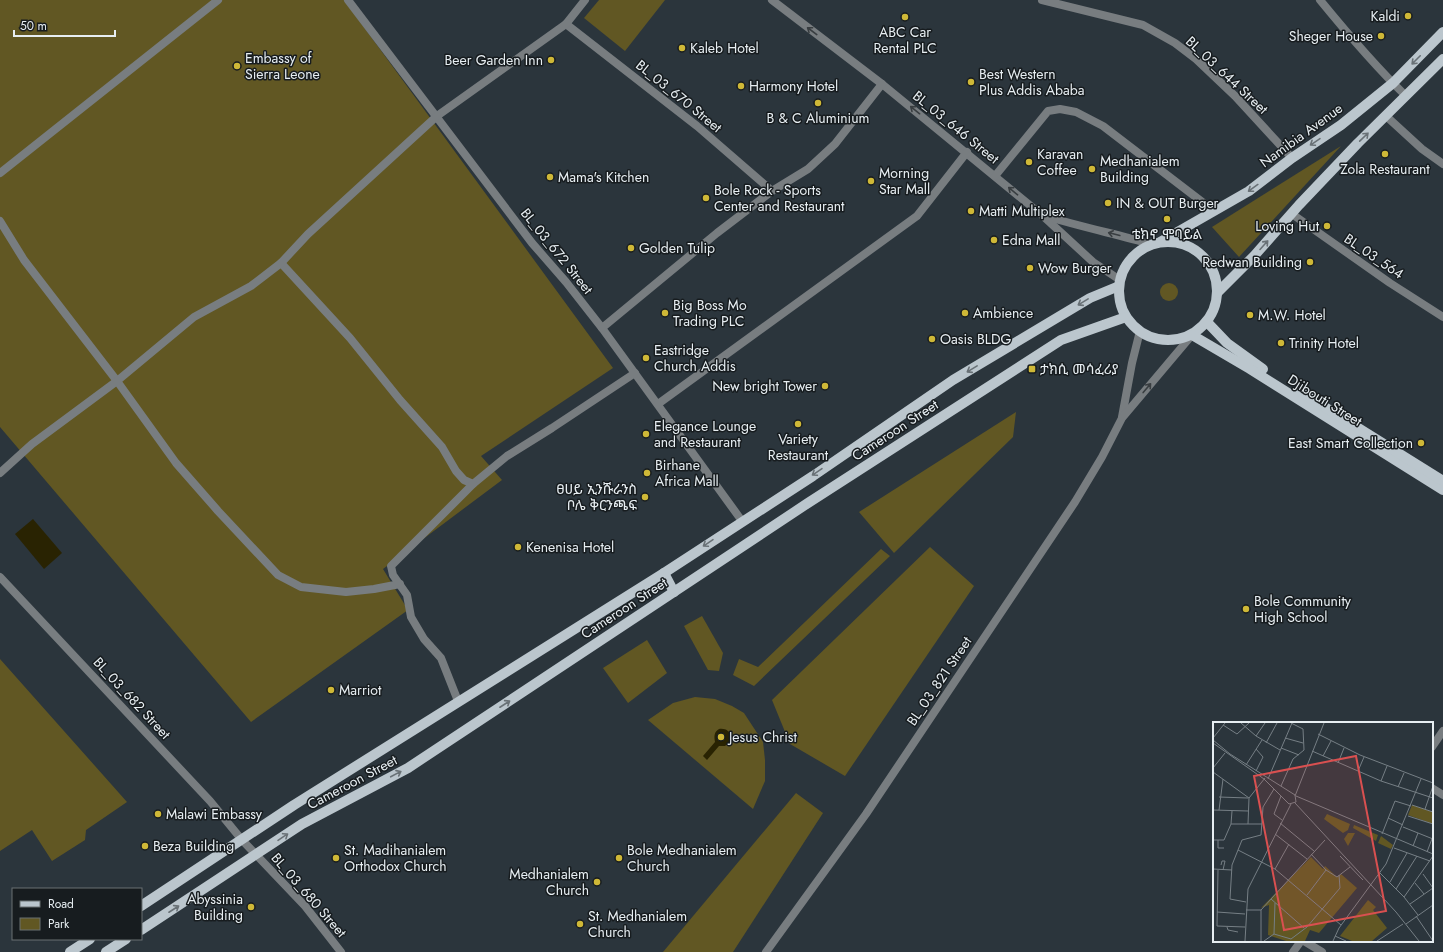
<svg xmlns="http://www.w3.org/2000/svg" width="1443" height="952" viewBox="0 0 1443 952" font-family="Jost,'Noto Sans Ethiopic',sans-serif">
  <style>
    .green { fill: #615723 }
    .water { fill: #292302 }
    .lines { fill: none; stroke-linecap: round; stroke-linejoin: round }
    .minor { stroke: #787d80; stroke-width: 8 }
    .primary { stroke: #bbc6cd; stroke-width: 10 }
    .oneway { stroke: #393e41 }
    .oneway2 { stroke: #697176 }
    .poi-dot { fill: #cfb837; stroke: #171c1f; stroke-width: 1.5 }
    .labels { text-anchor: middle; stroke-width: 3; stroke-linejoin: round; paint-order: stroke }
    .poi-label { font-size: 14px; fill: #e7eef2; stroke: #171c1f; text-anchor: start }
    .street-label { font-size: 14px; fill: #e7eef2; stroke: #171c1f }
    .inset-road { fill: none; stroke: #767f85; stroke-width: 1 }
    .view { fill: #d95050; fill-opacity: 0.15; stroke: #d95050; stroke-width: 2 }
    .inset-edge { fill: none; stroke: #e7eef2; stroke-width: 2 }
  </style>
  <rect width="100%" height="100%" fill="#2b353c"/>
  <!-- green -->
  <g class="green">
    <polygon points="0,0 344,0 613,368 481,456 502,480 383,569 408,610 251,722 0,427"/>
    <polygon points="599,0 665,0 625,51 584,18"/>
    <polygon points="1341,146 1239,257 1212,227"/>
    <circle cx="1169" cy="292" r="9"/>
    <polygon points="1016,412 1013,437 894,553 859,512"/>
    <polygon points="930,547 974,586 845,776 790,744 772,700"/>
    <polygon points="881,549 890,556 754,686 733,675 739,659 758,667"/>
    <polygon points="702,616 723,653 719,671 708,670 684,626"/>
    <polygon points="647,640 667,673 628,703 603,668"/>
    <polygon points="0,659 127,802 86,830 85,840 52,861 32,830 0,851"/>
    <polygon points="695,697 715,699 732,706 744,713 763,742 765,760 765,781 753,809 648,720 673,703"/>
    <polygon points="796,793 823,813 733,952 663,952"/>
  </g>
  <!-- water -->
  <g class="water">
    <polygon points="33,519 62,553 44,569 15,534"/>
    <path d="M719 729C731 727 735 740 725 746H719L707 760 703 756 715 742C714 736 714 732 719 729Z"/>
  </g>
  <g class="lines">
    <!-- minor -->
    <g class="minor">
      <polyline points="348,0 532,243 566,282 602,328 742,521"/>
      <polyline points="772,0 882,84 1043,216 1093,262 1120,280"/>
      <polyline points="1042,0 1143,25 1175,43 1196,59 1235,96 1292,158"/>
      <path d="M1320 0C1347 33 1375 66 1406 96"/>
      <polyline points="566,24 697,126 772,191"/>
      <polyline points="1386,116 1422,149 1443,164"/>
      <polyline points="0,173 218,0"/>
      <polyline points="995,176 1048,111 1060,109 1076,112 1103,126 1214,211"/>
      <polyline points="1292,214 1390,283 1443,317"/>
      <path d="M1046 216C1081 227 1116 234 1151 244"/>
      <polyline points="0,221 24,260 117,381 176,463 218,511 278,575 301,587 346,592 374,589 400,584"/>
      <polyline points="281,263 350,338 400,400 442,447 456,471 464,480 473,484 507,456 552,428 635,373"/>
      <polyline points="602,328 717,233 772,191 808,169 835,144 882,84"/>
      <polyline points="658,404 917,216 967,152"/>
      <polyline points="1122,417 1132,363 1140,331"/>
      <polyline points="0,473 32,444 117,381 194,317 251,286 281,263 308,234 437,116 566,24 585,0"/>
      <polyline points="0,577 210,801 242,840 305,906 341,952"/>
      <polyline points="458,701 441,658 424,639 411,617 407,595 393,575 391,566 473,484"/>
      <polyline points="1432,747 1443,731"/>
      <polyline points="1432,788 1443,795"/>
      <polyline points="1304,941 1322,952"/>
      <polyline points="766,952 866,814 1075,502 1102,457 1122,418 1192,335"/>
      <polyline points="1293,952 1301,941"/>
    </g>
    <!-- primary -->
    <g class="primary">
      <circle cx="1168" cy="291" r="49"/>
      <polyline points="1160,242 1249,191 1292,158 1341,125 1393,83 1443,32"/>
      <polyline points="1217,293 1254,256 1299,205 1358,143 1443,59"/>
      <polyline points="1207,322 1227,343 1263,369"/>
      <polyline points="1192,335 1250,369 1443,490"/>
      <polyline points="1299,391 1443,481"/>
      <polyline points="664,573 674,592"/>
      <polyline points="141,906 294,805 664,573 813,476 953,380 1090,298 1119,286"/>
      <polyline points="141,930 302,824 408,768 808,503 1061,340 1126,317"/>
      <polyline points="70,952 90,939"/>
      <polyline points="106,952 126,939"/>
    </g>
  </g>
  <!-- one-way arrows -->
  <defs><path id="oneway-shaft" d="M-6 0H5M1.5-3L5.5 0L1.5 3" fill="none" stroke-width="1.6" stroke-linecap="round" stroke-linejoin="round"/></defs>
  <g class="oneway">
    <use href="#oneway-shaft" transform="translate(812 31) rotate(-143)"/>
    <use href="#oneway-shaft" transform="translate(915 110) rotate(-141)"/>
    <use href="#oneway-shaft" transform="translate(1013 191) rotate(-140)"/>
    <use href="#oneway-shaft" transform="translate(1114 234) rotate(-166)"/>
    <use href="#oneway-shaft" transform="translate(1147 388) rotate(-50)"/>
  </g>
  <g class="oneway2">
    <use href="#oneway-shaft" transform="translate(1416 60) rotate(135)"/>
    <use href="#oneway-shaft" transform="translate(1364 137) rotate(-44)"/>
    <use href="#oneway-shaft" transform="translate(1315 142) rotate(146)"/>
    <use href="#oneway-shaft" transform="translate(1253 188) rotate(144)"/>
    <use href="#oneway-shaft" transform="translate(1264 245) rotate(-48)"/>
    <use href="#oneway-shaft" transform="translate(1083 302) rotate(149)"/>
    <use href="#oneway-shaft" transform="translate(972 369) rotate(149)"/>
    <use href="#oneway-shaft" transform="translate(817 472) rotate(146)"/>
    <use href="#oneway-shaft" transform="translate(708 543) rotate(146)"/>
    <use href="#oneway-shaft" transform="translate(505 704) rotate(-33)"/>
    <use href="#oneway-shaft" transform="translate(396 774) rotate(-28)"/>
    <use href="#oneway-shaft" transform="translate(283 837) rotate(-34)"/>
    <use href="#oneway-shaft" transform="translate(174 909) rotate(-33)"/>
  </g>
  <!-- markers -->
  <g class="poi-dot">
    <circle cx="1408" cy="16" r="4"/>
    <circle cx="905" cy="17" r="4"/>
    <circle cx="1381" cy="36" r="4"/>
    <circle cx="682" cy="48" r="4"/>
    <circle cx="551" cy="60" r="4"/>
    <circle cx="237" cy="66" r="4"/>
    <circle cx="971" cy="82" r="4"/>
    <circle cx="741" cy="86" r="4"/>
    <circle cx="818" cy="103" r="4"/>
    <circle cx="1385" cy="154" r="4"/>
    <circle cx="1029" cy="162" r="4"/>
    <circle cx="1092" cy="169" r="4"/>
    <circle cx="550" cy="177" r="4"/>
    <circle cx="871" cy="181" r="4"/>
    <circle cx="706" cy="198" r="4"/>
    <circle cx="1108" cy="203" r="4"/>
    <circle cx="971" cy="211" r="4"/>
    <circle cx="1167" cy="219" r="4"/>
    <circle cx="1327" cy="226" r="4"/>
    <circle cx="994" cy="240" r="4"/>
    <circle cx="631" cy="248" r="4"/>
    <circle cx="1310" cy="262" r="4"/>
    <circle cx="1030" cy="268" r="4"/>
    <circle cx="665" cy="313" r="4"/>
    <circle cx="965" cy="313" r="4"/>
    <circle cx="1250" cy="315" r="4"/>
    <circle cx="932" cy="339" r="4"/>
    <circle cx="1281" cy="343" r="4"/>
    <circle cx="646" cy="358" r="4"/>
    <rect x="1028" y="365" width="8" height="8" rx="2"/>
    <circle cx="825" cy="386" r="4"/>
    <circle cx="798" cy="424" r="4"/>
    <circle cx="646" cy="434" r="4"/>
    <circle cx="1421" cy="443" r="4"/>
    <circle cx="647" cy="473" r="4"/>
    <circle cx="645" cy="497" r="4"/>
    <circle cx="518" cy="547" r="4"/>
    <circle cx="1246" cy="609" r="4"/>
    <circle cx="331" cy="690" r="4"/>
    <circle cx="721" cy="737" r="4"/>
    <circle cx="158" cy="814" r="4"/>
    <circle cx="145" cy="846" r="4"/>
    <circle cx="336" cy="858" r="4"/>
    <circle cx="619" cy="858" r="4"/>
    <circle cx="597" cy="882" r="4"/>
    <circle cx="251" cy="907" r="4"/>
    <circle cx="580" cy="924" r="4"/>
  </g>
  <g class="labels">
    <!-- poi labels -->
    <g class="poi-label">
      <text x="1400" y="21" text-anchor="end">Kaldi</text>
      <text x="905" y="37" text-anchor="middle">ABC Car<tspan x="905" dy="16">Rental PLC</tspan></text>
      <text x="1373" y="41" text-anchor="end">Sheger House</text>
      <text x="690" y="53">Kaleb Hotel</text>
      <text x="245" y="63">Embassy of<tspan x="245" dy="16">Sierra Leone</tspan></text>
      <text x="543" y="65" text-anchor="end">Beer Garden Inn</text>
      <text x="979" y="79">Best Western<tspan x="979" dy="16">Plus Addis Ababa</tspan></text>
      <text x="749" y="91">Harmony Hotel</text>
      <text x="818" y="123" text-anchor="middle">B &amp; C Aluminium</text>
      <text x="1037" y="159">Karavan<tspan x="1037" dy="16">Coffee</tspan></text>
      <text x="1100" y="166">Medhanialem<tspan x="1100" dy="16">Building</tspan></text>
      <text x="1385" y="174" text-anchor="middle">Zola Restaurant</text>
      <text x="879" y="178">Morning<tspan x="879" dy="16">Star Mall</tspan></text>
      <text x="558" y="182">Mama's Kitchen</text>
      <text x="714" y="195">Bole Rock - Sports<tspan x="714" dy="16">Center and Restaurant</tspan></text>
      <text x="1116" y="208">IN &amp; OUT Burger</text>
      <text x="979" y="216">Matti Multiplex</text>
      <text x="1319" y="231" text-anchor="end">Loving Hut</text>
      <text x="1167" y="239" text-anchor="middle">ቴክኖ ሞባይል</text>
      <text x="1002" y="245">Edna Mall</text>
      <text x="639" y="253">Golden Tulip</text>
      <text x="1302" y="267" text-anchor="end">Redwan Building</text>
      <text x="1038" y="273">Wow Burger</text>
      <text x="673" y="310">Big Boss Mo<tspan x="673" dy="16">Trading PLC</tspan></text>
      <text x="973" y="318">Ambience</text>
      <text x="1258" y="320">M.W. Hotel</text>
      <text x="940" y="344">Oasis BLDG</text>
      <text x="1289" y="348">Trinity Hotel</text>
      <text x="654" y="355">Eastridge<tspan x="654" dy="16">Church Addis</tspan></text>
      <text x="1040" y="374">ታክሲ መሳፈሪያ</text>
      <text x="817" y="391" text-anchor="end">New bright Tower</text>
      <text x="654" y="431">Elegance Lounge<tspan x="654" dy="16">and Restaurant</tspan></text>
      <text x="798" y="444" text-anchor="middle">Variety<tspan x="798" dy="16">Restaurant</tspan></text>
      <text x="1413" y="448" text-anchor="end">East Smart Collection</text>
      <text x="655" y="470">Birhane<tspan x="655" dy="16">Africa Mall</tspan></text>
      <text x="637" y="494" text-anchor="end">ፀሀይ ኢንሹራንስ<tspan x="637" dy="16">ቦሌ ቅርንጫፍ</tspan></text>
      <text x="526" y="552">Kenenisa Hotel</text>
      <text x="1254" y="606">Bole Community<tspan x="1254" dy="16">High School</tspan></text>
      <text x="339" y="695">Marriot</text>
      <text x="729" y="742">Jesus Christ</text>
      <text x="166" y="819">Malawi Embassy</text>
      <text x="153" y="851">Beza Building</text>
      <text x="344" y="855">St. Madihanialem<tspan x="344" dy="16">Orthodox Church</tspan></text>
      <text x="627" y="855">Bole Medhanialem<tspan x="627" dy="16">Church</tspan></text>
      <text x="589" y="879" text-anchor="end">Medhanialem<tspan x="589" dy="16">Church</tspan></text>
      <text x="243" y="904" text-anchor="end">Abyssinia<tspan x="243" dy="16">Building</tspan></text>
      <text x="588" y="921">St. Medhanialem<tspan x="588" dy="16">Church</tspan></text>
    </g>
    <!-- street labels -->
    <g class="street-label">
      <text transform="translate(1227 75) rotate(43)" y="5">BL_03_644 Street</text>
      <text transform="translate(679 96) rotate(39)" y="5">BL_03_670 Street</text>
      <text transform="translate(956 127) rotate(39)" y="5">BL_03_646 Street</text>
      <text transform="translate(1301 135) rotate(-36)" y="5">Namibia Avenue</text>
      <text transform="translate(557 251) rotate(51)" y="5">BL_03_672 Street</text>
      <text transform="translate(1374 256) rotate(34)" y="5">BL_03_564</text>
      <text transform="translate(1325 400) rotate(32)" y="5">Djibouti Street</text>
      <text transform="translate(895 430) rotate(-33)" y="5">Cameroon Street</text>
      <text transform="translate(624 608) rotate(-33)" y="5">Cameroon Street</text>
      <text transform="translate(939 681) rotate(-56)" y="5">BL_03_821 Street</text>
      <text transform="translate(132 698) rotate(47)" y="5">BL_03_682 Street</text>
      <text transform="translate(352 782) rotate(-28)" y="5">Cameroon Street</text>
      <text transform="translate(309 895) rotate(49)" y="5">BL_03_680 Street</text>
    </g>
  </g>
  <!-- overview -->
  <g transform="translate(1213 722)">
    <rect width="220" height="220" fill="#2b353c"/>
    <path d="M199 83 220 90V102L195 93ZM114 92 137 102 135 108 130 111 111 97ZM141 103 165 113 163 119 140 106ZM135 111H142L135 124 131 117ZM168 114 180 123 178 127 165 121ZM98 135 110 147 112 144 124 155 128 152 144 166 106 211 97 208 92 219H73L55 213 56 183 48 186ZM155 178 163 185 160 188 174 206 159 219H139L127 214Z" fill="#615723"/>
    <path class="inset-road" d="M28 1 43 14 67 28M10 3 24 12 36 1M105 12 147 33 220 61M43 14 52 1M0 16 12 1M72 16 90 21M0 18 17 32 82 73 83 80 76 82 51 57 0 21M53 21 64 1M68 26 86 33M43 27 50 35 43 49M99 29 168 59 220 76M110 34 118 19M125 41 131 26M33 43 49 18M0 46 12 31M145 49 151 35M0 50 36 76M55 57 79 1M168 59 174 44M68 64 80 37 91 28 90 7 78 1M185 65 191 51M68 74 61 92 69 98M82 74 111 1M83 74 220 132M6 75 35 76M82 81 183 190 206 219M199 83 220 90M212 87 220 64M0 88 35 89M6 88 10 57M195 94 220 102M175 96 190 103M67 101 101 129M18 102H49M35 102 36 76 52 56M190 105 220 117M62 112 94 137M169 112 182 79 198 84M0 118H11L18 102 19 89M5 118V126H11M200 124 205 111M181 126 217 139M25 128 62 147 128 203M214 130 220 114M127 134 150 158M8 143 9 139H12L10 148M0 147 19 148M62 147 76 122M5 148 4 204 32 205M113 148 124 155 137 145M167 151 191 175 205 193M210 152 220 166M177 160 194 131M202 161 211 172M183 167 204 134M94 173 113 148 98 132M191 175 220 134M58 177 91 206M33 180 17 177 19 143 29 118 48 113 50 85 61 67M197 182 220 166M33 188H48M4 190 32 192M203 194 220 219M193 202 220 183M14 205 15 208 25 210M61 212 62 181M122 214 133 219M32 219 35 167 78 82M48 219V188L112 118M51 219 61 212 78 217 94 205 127 166 126 153M120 219 126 206 173 142 208 57M164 219 190 202"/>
    <path class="view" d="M143 34 173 189 71 208 41 54Z"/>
    <rect width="220" height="220" class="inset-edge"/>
  </g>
  <!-- legend -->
  <rect x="12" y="888" width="130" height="52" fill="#171c1f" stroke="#6a7073"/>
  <rect x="20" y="901" width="20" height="6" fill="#bbc6cd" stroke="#6a7073"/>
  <text x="48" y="908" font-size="12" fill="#e7eef2">Road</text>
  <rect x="20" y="918" width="20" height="12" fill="#615723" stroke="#6a7073"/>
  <text x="48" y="928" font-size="12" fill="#e7eef2">Park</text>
  <!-- scale -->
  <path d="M14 30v6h101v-6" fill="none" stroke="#e7eef2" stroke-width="2"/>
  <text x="20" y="30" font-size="12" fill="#e7eef2" stroke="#171c1f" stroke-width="3" paint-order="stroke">50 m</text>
</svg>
